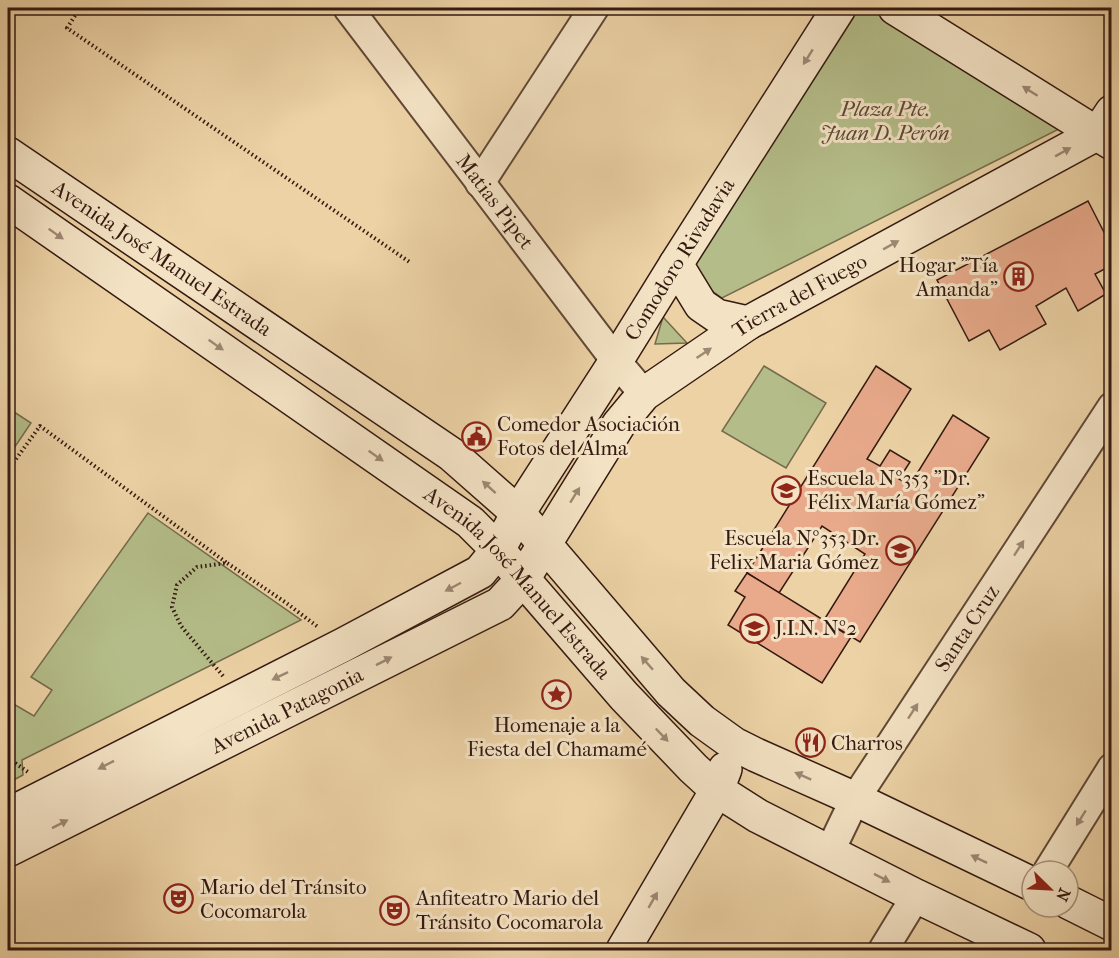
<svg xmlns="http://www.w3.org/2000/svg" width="1119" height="958" viewBox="0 0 1119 958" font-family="'IM FELL French Canon',serif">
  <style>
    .green { fill: #b4bd89; stroke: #746b4c; stroke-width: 1.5 }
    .building { fill: #e8aa8b; stroke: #331910; stroke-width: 1.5 }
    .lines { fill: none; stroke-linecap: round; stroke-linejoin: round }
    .street-casing { stroke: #614735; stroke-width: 32 }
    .secondary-casing { stroke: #331910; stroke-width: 36 }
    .path { stroke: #331910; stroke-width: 4; stroke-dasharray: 1.5 3; stroke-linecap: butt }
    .street { stroke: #f3e2c4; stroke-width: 28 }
    .secondary { stroke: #f3e2c4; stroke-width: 33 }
    .oneway { fill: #9d8873 }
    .labels { text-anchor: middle; stroke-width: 6; stroke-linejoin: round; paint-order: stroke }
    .park-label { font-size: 21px; font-style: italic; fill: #5a4a34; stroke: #f3e2c4 }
    .street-label { font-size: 21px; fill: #331910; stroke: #f3e2c4 }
    .poi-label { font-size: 21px; fill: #331910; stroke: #f3e2c4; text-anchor: start }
  </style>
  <rect width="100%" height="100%" fill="#ecd2a5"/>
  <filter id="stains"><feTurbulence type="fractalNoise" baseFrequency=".00333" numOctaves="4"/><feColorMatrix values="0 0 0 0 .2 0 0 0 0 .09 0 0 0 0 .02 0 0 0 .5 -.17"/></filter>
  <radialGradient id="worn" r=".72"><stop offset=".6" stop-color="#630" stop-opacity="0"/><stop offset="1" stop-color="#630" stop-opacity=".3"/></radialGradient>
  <!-- green -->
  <g class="green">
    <polygon points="859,8 869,8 1059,129 722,298 680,268"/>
    <polygon points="663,317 687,343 655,344"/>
    <polygon points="764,366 826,403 786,468 722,431"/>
    <polygon points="8,408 31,423 8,457"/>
    <polygon points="148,513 301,620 22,760 23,775 8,783 8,709 12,703 34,716 52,690 31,677"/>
  </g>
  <!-- building -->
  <g class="building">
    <polygon points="1088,201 1112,248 1112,265 1095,274 1106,294 1078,311 1066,288 1036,306 1046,324 1000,350 989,330 969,341 937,280"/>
    <polygon points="876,366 911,389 867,459 880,466 890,450 910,462 899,479 910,485 953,415 989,438 860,642 824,620 865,554 822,526 779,593 747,573"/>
    <polygon points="747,573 851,637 822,683 728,625 745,597 735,591"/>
  </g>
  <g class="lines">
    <defs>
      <g id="street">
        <path id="s1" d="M348 8 616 361 644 394"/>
        <polyline points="480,183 594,8"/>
        <path id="s2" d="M830 851 855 799 1112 407"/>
        <polyline points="1048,871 1112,768"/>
        <polyline points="883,950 916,896"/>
      </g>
      <g id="secondary">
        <polyline points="895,8 1112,143"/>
        <path id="s3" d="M8 154 451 454 518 513 671 692 702 721 734 744 756 755 855 799 1032 884"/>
        <path id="s4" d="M8 201 470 522 498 550 624 696 693 768 717 790 758 816 916 896 1029 950"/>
        <polyline points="676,264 701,305 717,316 748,323"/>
        <path id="s5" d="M8 815 343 645 480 572 498 550 518 513 616 361 676 264 839 8"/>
        <path id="s6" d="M8 850 500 604 523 579 619 424 644 394 748 323 1098 133 1112 112"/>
        <polyline points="1068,902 1112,924"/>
        <polyline points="623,950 717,790 725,769"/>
      </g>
    </defs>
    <!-- street casing -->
    <use href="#street" class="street-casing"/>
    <!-- secondary casing -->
    <use href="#secondary" class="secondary-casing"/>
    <!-- path -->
    <g class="path">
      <polyline points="80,8 67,28 411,263"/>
      <polyline points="8,470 40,426 227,563"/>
      <polyline points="223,676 181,626 172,607 177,585 197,567 227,563 285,602 318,627"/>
      <polyline points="8,758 28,772"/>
    </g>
    <!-- street -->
    <use href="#street" class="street"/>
    <!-- secondary -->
    <use href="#secondary" class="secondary"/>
  </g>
  <!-- one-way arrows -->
  <defs><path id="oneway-solid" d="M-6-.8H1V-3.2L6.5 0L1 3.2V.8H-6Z" transform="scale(1.5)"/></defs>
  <g class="oneway">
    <use href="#oneway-solid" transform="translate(808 57) rotate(122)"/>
    <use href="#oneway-solid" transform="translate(1030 91) rotate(-148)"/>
    <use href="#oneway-solid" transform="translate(1063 152) rotate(-29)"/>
    <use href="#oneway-solid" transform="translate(56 234) rotate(35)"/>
    <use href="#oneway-solid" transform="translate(891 245) rotate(-29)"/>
    <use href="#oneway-solid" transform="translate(216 345) rotate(35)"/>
    <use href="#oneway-solid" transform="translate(704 353) rotate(-34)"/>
    <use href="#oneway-solid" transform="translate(376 456) rotate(35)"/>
    <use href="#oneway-solid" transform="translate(489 487) rotate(-138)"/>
    <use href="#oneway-solid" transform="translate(575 495) rotate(-58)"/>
    <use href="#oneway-solid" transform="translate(1019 548) rotate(-57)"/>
    <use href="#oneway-solid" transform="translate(453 587) rotate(152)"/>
    <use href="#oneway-solid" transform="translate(384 661) rotate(-27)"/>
    <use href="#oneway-solid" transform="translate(647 663) rotate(-131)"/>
    <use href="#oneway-solid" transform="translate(280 676) rotate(154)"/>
    <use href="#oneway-solid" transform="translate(913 711) rotate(-57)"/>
    <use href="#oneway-solid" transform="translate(662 735) rotate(46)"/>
    <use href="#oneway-solid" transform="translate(106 765) rotate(153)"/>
    <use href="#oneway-solid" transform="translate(803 776) rotate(-156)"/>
    <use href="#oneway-solid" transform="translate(1081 818) rotate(122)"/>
    <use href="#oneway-solid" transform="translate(60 824) rotate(-27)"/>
    <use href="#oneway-solid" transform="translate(979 859) rotate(-154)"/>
    <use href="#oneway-solid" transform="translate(882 878) rotate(27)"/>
    <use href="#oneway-solid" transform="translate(653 900) rotate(-60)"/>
  </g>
  <!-- icons -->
  <defs>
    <symbol id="building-ring" viewBox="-11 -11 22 22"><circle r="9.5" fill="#f3e2c4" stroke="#8f2418" stroke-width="1.5"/><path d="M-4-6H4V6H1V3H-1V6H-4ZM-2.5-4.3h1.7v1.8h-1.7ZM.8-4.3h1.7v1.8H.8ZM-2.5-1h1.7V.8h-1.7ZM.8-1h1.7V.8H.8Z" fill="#8f2418"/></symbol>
    <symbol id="civic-ring" viewBox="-11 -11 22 22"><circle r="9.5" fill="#f3e2c4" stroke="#8f2418" stroke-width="1.5"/><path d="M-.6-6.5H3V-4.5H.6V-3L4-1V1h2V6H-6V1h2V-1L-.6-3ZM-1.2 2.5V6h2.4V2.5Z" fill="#8f2418"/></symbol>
    <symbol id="school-ring" viewBox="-11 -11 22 22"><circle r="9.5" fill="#f3e2c4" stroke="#8f2418" stroke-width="1.5"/><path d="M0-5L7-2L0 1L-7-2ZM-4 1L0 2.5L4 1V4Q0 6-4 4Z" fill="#8f2418"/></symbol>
    <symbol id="sight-ring" viewBox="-11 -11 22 22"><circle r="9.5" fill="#f3e2c4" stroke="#8f2418" stroke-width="1.5"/><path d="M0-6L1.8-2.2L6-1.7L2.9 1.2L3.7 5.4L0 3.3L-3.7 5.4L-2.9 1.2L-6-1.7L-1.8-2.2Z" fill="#8f2418"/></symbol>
    <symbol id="restaurant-ring" viewBox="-11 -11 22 22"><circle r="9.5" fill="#f3e2c4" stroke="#8f2418" stroke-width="1.5"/><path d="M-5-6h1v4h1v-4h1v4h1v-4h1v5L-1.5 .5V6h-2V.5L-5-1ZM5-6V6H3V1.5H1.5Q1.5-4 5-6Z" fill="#8f2418"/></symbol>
    <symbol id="theatre-ring" viewBox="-11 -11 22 22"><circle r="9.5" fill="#f3e2c4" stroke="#8f2418" stroke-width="1.5"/><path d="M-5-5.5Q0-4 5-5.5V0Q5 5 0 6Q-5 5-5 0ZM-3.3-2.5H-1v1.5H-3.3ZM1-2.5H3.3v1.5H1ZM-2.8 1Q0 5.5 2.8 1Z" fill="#8f2418"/></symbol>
  </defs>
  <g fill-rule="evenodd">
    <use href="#building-ring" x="1002" y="260" width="33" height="33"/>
    <use href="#civic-ring" x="460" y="420" width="33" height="33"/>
    <use href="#school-ring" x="770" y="474" width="33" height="33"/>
    <use href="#school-ring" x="884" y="534" width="33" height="33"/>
    <use href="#school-ring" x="738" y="612" width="33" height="33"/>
    <use href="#sight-ring" x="540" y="678" width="33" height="33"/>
    <use href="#restaurant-ring" x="794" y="726" width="33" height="33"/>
    <use href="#theatre-ring" x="162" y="882" width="33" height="33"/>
    <use href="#theatre-ring" x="378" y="894" width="33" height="33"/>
  </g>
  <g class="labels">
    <!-- park labels -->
    <g class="park-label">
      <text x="885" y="116">Plaza Pte.<tspan x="885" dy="24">Juan D. Perón</tspan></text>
    </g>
    <!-- street labels -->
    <g class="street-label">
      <text dy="7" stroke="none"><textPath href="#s1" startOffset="243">Matias Pipet</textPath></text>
      <text dy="7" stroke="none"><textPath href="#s3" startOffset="186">Avenida José Manuel Estrada</textPath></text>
      <text dy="7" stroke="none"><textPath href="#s5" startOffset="902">Comodoro Rivadavia</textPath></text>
      <text dy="7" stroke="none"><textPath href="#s6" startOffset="990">Tierra del Fuego</textPath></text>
      <text dy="7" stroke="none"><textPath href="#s4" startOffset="639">Avenida José Manuel Estrada</textPath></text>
      <text dy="7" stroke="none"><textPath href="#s2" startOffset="262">Santa Cruz</textPath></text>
      <text dy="7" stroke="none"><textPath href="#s6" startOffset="312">Avenida Patagonia</textPath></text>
    </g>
    <!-- poi labels -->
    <g class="poi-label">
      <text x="998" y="272" text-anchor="end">Hogar "Tía<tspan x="998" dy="24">Amanda"</tspan></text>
      <text x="497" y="431">Comedor Asociación<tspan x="497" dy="24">Fotos del Alma</tspan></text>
      <text x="807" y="485">Escuela Nº353 "Dr.<tspan x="807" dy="24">Félix María Gómez"</tspan></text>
      <text x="879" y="545" text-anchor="end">Escuela Nº353 Dr.<tspan x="879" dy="24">Felix Maria Gómez</tspan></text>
      <text x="775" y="635">J.I.N. Nº2</text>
      <text x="557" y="732" text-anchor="middle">Homenaje a la<tspan x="557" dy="24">Fiesta del Chamamé</tspan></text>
      <text x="831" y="750">Charros</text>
      <text x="200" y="894">Mario del Tránsito<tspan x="200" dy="24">Cocomarola</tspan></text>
      <text x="416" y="905">Anfiteatro Mario del<tspan x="416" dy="24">Tránsito Cocomarola</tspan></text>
    </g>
  </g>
  <!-- margin -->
  <rect width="1119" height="958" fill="none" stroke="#ecd2a5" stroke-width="30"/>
  <rect x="9" y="9" width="1101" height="940" fill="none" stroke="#331910" stroke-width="3"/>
  <rect x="15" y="15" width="1089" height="928" fill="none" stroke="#331910" stroke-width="1.5"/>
  <!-- north arrow -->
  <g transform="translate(1050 889) rotate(114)"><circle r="28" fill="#f3e2c4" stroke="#a6927c" stroke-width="1.5"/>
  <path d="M0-4.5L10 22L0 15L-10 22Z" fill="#8f2418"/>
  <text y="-9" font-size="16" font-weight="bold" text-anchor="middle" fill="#331910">N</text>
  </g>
  <rect width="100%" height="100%" filter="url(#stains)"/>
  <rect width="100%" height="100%" fill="url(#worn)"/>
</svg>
